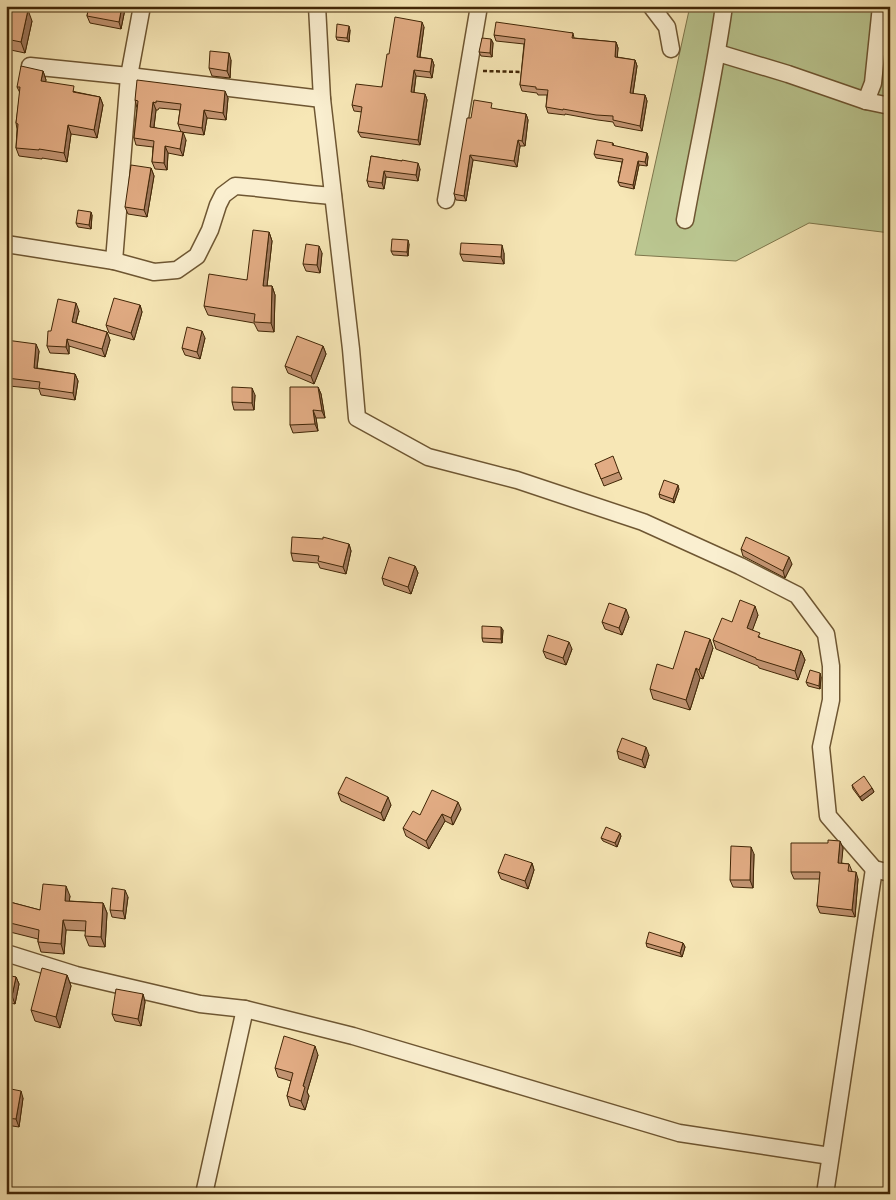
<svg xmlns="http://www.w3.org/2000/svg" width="896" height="1200" viewBox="0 0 896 1200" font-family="'Sorts Mill Goudy',serif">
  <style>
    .green { fill: #bac690; stroke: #7e764b }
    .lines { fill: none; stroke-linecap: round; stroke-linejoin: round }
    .minor-casing { stroke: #6e5632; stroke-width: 19 }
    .path { stroke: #412606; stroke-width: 2.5; stroke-dasharray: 4 2.5; stroke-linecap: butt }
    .minor { stroke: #faefd0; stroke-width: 16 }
    .wall { fill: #c29472; stroke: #412606 }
    .shaded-wall { fill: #9e785c; stroke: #412606 }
    .building { fill: #e2ac84; stroke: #412606 }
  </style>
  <rect width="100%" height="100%" fill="#f7e7b6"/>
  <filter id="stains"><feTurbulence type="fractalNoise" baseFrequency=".004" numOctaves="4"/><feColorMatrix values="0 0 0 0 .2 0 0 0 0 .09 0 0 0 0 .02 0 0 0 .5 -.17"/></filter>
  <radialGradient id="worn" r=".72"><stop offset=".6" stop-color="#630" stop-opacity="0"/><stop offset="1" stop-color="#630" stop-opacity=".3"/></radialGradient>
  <!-- green -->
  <polygon class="green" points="690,6 890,6 890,233 809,223 736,261 635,255"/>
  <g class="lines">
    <defs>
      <g id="minor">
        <polyline points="317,6 322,99 351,349 357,418 428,457 517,480 643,522 740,566 797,595 826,634 831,666 831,700 821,747 828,816 874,869 890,873"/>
        <polyline points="651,6 667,27 671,49"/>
        <polyline points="718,53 788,74 866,101 890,106"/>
        <polyline points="30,66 129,76 322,99"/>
        <polyline points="866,101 873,83 881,6"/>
        <polyline points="446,200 479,6"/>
        <path d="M685 220C698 148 714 78 724 6"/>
        <path d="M6 244 114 261 154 272 177 270 197 256 210 230 218 205 223 195 235 186C268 188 300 194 333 196"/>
        <polyline points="114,261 129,76 142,6"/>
        <polyline points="6,953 76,975 200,1004 245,1009 353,1036 679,1133 830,1156"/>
        <polyline points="204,1194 245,1009"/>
        <polyline points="825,1194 874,869"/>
      </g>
    </defs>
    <!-- minor casing -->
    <use href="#minor" class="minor-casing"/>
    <!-- path -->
    <polyline class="path" points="483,71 523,72"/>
    <!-- minor -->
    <use href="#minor" class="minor"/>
  </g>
  <!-- wall -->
  <g class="wall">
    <polygon points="6,6 32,21 25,53 6,49"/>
    <polygon points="80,6 124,6 125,9 121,29 90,23 87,16 88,10 81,9"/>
    <polygon points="424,27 420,57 432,59 434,65 432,78 416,76 414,93 425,94 427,100 420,145 361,137 358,132 362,112 354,111 352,105 382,87 389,54"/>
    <polygon points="350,30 349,42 337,40 336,37"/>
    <polygon points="573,33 574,38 616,42 618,48 617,57 635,60 637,66 633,94 645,95 647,101 642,131 615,126 613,122 598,120 565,114 565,115 548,113 546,107 547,95 538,95 537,93 522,91 520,85 524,44 496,41 494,35"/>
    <polygon points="491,39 493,43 492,57 481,56 479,52"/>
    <polygon points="231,60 230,78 212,76 209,68"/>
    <polygon points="43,71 46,80 45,82 76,92 100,97 103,105 97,138 71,134 67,162 42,158 42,159 19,156 16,148 17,129 16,123 20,93 17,87"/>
    <polygon points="228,98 226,120 207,118 204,135 181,132 178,124 180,110 159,108 158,110 156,110 154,127 186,140 183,156 168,153 167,170 155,169 152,162 153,147 136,145 134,138 137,108 135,100"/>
    <polygon points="494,109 526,114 528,120 525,146 520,146 517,167 473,160 466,201 456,200 454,194 471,118"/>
    <polygon points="613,143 614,146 647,153 648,157 647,166 639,165 634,189 620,186 618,182 622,162 596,158 594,154"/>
    <polygon points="371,156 402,161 420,169 418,181 386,177 384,189 369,187 367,181"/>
    <polygon points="151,168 154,176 147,217 128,214 125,207"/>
    <polygon points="92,215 91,229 78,227 76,223"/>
    <polygon points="269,232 272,241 267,286 272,286 275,295 274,332 258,331 254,323 208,315 204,306 247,280"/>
    <polygon points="409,244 408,256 393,255 391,251"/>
    <polygon points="322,253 320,273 306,271 303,264"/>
    <polygon points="504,253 504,264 463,261 460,254"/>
    <polygon points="140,305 142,312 134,340 109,333 106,325"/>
    <polygon points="79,311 76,323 107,332 110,340 105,357 69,346 69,354 50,353 47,346 51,331"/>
    <polygon points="205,338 200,359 185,355 182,348"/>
    <polygon points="6,340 39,351 37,368 75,374 78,381 75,400 41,395 39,389 9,386 7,378 9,363 6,362"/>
    <polygon points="323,346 326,354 314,384 288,373 285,366"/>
    <polygon points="318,387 321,394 325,418 316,418 318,431 293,433 290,425"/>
    <polygon points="255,395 254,410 234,410 232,402"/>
    <polygon points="595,464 619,472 622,479 604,486"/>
    <polygon points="679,489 674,503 660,498 659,494"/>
    <polygon points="349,544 351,551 346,574 320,568 318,563 293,561 291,553"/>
    <polygon points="741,549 792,564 785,578 743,556"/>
    <polygon points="415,566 418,573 411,594 384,585 382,578"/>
    <polygon points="758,615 752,630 762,639 801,651 805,660 798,680 759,668 758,666 716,649 713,640 732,622"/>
    <polygon points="629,617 622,635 605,629 602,622"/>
    <polygon points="503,630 502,643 483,642 482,638"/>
    <polygon points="713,648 703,679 700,678 690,710 653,699 650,689 673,669"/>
    <polygon points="572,649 566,665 546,658 543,651"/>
    <polygon points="821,677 820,689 808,686 806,682"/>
    <polygon points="617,751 649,755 645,768 619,759"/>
    <polygon points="852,785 872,788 874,792 862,801 853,789"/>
    <polygon points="338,793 391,805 384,821 341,801"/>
    <polygon points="461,809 453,825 445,821 429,849 406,836 403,828 420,815"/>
    <polygon points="621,836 617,847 603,841 601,838"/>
    <polygon points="843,848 841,863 849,864 852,871 858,879 855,917 820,913 817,906 820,879 794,879 791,872"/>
    <polygon points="754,854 753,888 733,887 730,880"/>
    <polygon points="532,863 534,870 528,889 501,879 498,872"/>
    <polygon points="70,896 69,901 103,903 107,913 105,947 89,946 85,936 86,931 66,930 64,954 41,952 38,942 38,939 6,931 6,901 40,910"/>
    <polygon points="128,897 125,919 112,917 110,910"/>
    <polygon points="646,943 683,943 685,947 682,957 647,947"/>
    <polygon points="6,975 16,977 19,984 15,1004 6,1002"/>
    <polygon points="67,975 71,986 60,1028 35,1021 31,1010"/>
    <polygon points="143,994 145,1002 141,1026 115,1021 112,1014"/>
    <polygon points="318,1055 307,1092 309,1096 305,1110 290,1106 287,1096 291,1081 278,1077 275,1068"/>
    <polygon points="6,1088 23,1098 19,1127 6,1125"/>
  </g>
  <!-- shaded-wall -->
  <g class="shaded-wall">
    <polygon points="122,6 124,6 125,9 121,29 119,22"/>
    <polygon points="28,10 32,21 25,53 21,42"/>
    <polygon points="422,22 424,27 419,63 417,57"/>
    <polygon points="349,26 350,30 349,42 347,38"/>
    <polygon points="491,39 493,43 492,57 490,53"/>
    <polygon points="616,42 618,48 617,62 615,57"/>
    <polygon points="229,53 231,60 230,78 227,71"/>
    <polygon points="432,59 434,65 432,78 430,72"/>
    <polygon points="635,60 637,66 632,99 630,93"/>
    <polygon points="414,70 416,76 413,98 411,92"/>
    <polygon points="43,71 46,80 44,89 41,81"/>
    <polygon points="225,91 228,98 226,120 223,113"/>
    <polygon points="425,94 427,100 420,145 418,140"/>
    <polygon points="645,95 647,101 642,131 640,126"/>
    <polygon points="100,97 103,105 97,138 94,130"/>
    <polygon points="153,102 156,110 153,134 150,127"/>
    <polygon points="204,110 207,118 204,135 202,128"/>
    <polygon points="526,114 528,120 525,146 522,141"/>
    <polygon points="68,125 71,134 67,162 64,153"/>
    <polygon points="183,132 186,140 183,156 180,149"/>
    <polygon points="518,140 520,146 517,167 514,161"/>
    <polygon points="165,146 168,153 167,170 164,163"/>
    <polygon points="647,153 648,157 647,166 645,162"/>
    <polygon points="470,155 473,160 466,201 464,196"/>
    <polygon points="638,161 639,165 634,189 633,185"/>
    <polygon points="418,163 420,169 418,181 416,175"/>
    <polygon points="151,168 154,176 147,217 144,210"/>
    <polygon points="384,171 386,177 384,189 382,183"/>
    <polygon points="91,212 92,215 91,229 89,225"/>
    <polygon points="269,232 272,241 266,295 263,286"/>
    <polygon points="408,240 409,244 408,256 407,252"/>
    <polygon points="502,245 504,253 504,264 501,257"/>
    <polygon points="319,246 322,253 320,273 317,265"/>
    <polygon points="272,286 275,295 274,332 271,323"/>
    <polygon points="76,303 79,311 74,329 72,322"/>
    <polygon points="140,305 142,312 134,340 131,333"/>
    <polygon points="202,331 205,338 200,359 197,352"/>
    <polygon points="107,332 110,340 105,357 102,349"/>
    <polygon points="67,339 69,346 69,354 66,347"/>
    <polygon points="36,344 39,351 36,375 34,368"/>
    <polygon points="323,346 326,354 314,384 311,376"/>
    <polygon points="75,374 78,381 75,400 73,393"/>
    <polygon points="318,387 321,394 325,418 322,411"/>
    <polygon points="252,388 255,395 254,410 252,403"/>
    <polygon points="313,410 316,418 318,431 315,424"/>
    <polygon points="678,485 679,489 674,503 673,499"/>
    <polygon points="349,544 351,551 346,574 343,567"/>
    <polygon points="789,557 792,564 785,578 783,571"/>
    <polygon points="415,566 418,573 411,594 408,587"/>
    <polygon points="755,606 758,615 750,637 747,628"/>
    <polygon points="626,609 629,617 622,635 619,628"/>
    <polygon points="501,627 503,630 502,643 501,639"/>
    <polygon points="710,639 713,648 703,679 699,670"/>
    <polygon points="569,642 572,649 566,665 563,658"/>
    <polygon points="801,651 805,660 798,680 795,671"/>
    <polygon points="696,668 700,678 690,710 686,700"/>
    <polygon points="820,673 821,677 820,689 819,686"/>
    <polygon points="646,747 649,755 645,768 642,760"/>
    <polygon points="872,788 874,792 862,801 860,797"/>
    <polygon points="388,797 391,805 384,821 381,813"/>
    <polygon points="458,802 461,809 453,825 451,818"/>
    <polygon points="442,814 445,821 429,849 426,841"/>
    <polygon points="620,833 621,836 617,847 615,843"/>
    <polygon points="840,841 843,848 841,870 838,863"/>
    <polygon points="751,847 754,854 753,888 750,880"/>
    <polygon points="532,863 534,870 528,889 525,881"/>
    <polygon points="856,872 858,879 855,917 852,910"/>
    <polygon points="66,886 70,896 68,911 65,901"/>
    <polygon points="125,890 128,897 125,919 123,911"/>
    <polygon points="103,903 107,913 105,947 101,937"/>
    <polygon points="63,920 66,930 64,954 61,944"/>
    <polygon points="683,943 685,947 682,957 680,953"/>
    <polygon points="67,975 71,986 60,1028 56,1017"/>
    <polygon points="16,977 19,984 15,1004 12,996"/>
    <polygon points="143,994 145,1002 141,1026 138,1019"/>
    <polygon points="315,1046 318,1055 307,1092 309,1096 305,1110 301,1101 303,1086"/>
    <polygon points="21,1091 23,1098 19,1127 16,1119"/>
  </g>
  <!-- building -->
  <g class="building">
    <polygon points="6,6 11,6 28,10 21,42 6,39"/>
    <polygon points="89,6 122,6 119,22 87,16"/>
    <polygon points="395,17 422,22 417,57 432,59 430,72 414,70 411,92 425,94 418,140 358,132 362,107 352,105 356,84 382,87 387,54 389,54"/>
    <polygon points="496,22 573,33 572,38 616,42 615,57 635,60 630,93 645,95 640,126 613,120 613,116 596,115 563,109 563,110 546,107 548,90 536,89 536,87 520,85 525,39 494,35"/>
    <polygon points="337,24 349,26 347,38 336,37"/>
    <polygon points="482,38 491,39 490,53 479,52"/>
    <polygon points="210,51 229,53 227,71 209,68"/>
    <polygon points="21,66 43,71 41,81 74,86 73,92 100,97 94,130 68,125 64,153 39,149 39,150 16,148 18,124 16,123 20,87 17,87"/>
    <polygon points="137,80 225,91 223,113 204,110 202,128 178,124 181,104 156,101 156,103 153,102 150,127 183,132 180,149 165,146 164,163 152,162 154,141 134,138 138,101 135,100"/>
    <polygon points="474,100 492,103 491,108 526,114 522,141 518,140 514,161 470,155 464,196 454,194 467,118 471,118"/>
    <polygon points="597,140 613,143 612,145 647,153 645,162 638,161 633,185 618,182 623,159 594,154"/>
    <polygon points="371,156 402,161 402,160 418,163 416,175 384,171 382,183 367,181"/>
    <polygon points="131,165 151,168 144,210 125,207"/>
    <polygon points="78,210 91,212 89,225 76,223"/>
    <polygon points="253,230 269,232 263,286 272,286 271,323 254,322 255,314 204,306 209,274 247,280"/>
    <polygon points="392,239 408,240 407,252 391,251"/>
    <polygon points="461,243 502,245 501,257 460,254"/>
    <polygon points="306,244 319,246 317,265 303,264"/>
    <polygon points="890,290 890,298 887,296"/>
    <polygon points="114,298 140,305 131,333 106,325"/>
    <polygon points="58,299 76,303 72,322 107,332 102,349 67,339 66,347 47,346 48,331 51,331"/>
    <polygon points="187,327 202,331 197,352 182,348"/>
    <polygon points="297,336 323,346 311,376 285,366"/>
    <polygon points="6,340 36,344 34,368 75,374 73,393 39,388 40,382 7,378 9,356 6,355"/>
    <polygon points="232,387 252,388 252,403 232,402"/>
    <polygon points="290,387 318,387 322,411 313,410 315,424 290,425"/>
    <polygon points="613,456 619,472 601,479 595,464"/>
    <polygon points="664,480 678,485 673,499 659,494"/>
    <polygon points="292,537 323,539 323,537 349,544 343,567 318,561 319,556 291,553"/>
    <polygon points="746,537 789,557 783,571 741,549"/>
    <polygon points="389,557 415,566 408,587 382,578"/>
    <polygon points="740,600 755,606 747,628 760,633 758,637 801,651 795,671 756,659 756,658 713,640 722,618 732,622"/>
    <polygon points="609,603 626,609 619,628 602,622"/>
    <polygon points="482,626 501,627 501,639 482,638"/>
    <polygon points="685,631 710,639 699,670 696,668 686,700 650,689 657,664 673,669"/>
    <polygon points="548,635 569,642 563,658 543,651"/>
    <polygon points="810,670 820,673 819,686 806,682"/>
    <polygon points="622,738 646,747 642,760 617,751"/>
    <polygon points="864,776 872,788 860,797 852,785"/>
    <polygon points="346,777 388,797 381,813 338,793"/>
    <polygon points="432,790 458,802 451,818 442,814 426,841 403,828 413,811 420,815"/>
    <polygon points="606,827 620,833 615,843 601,838"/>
    <polygon points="828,840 840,841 838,863 849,864 848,871 856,872 852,910 817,906 820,872 791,872 791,843 828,843"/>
    <polygon points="731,846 751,847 750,880 730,880"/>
    <polygon points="505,854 532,863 525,881 498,872"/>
    <polygon points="43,884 66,886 65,901 103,903 101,937 85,936 86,921 63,920 61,944 38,942 39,930 6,922 6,901 40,910"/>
    <polygon points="112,888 125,890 123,911 110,910"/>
    <polygon points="649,932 683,943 680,953 646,943"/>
    <polygon points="42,968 67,975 56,1017 31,1010"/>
    <polygon points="6,975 16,977 12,996 6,995"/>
    <polygon points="116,989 143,994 138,1019 112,1014"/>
    <polygon points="284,1036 315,1046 303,1086 305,1087 301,1101 287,1096 293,1073 275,1068"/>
    <polygon points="6,1088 21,1091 16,1119 6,1118"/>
  </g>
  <!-- margin -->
  <rect width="896" height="1200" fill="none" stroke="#f7e7b6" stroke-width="25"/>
  <rect x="8" y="8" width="881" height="1185" fill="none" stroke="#412606" stroke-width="2.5"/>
  <rect x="12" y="12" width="871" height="1175" fill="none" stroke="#412606"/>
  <rect width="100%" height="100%" filter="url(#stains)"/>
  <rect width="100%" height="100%" fill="url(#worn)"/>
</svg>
